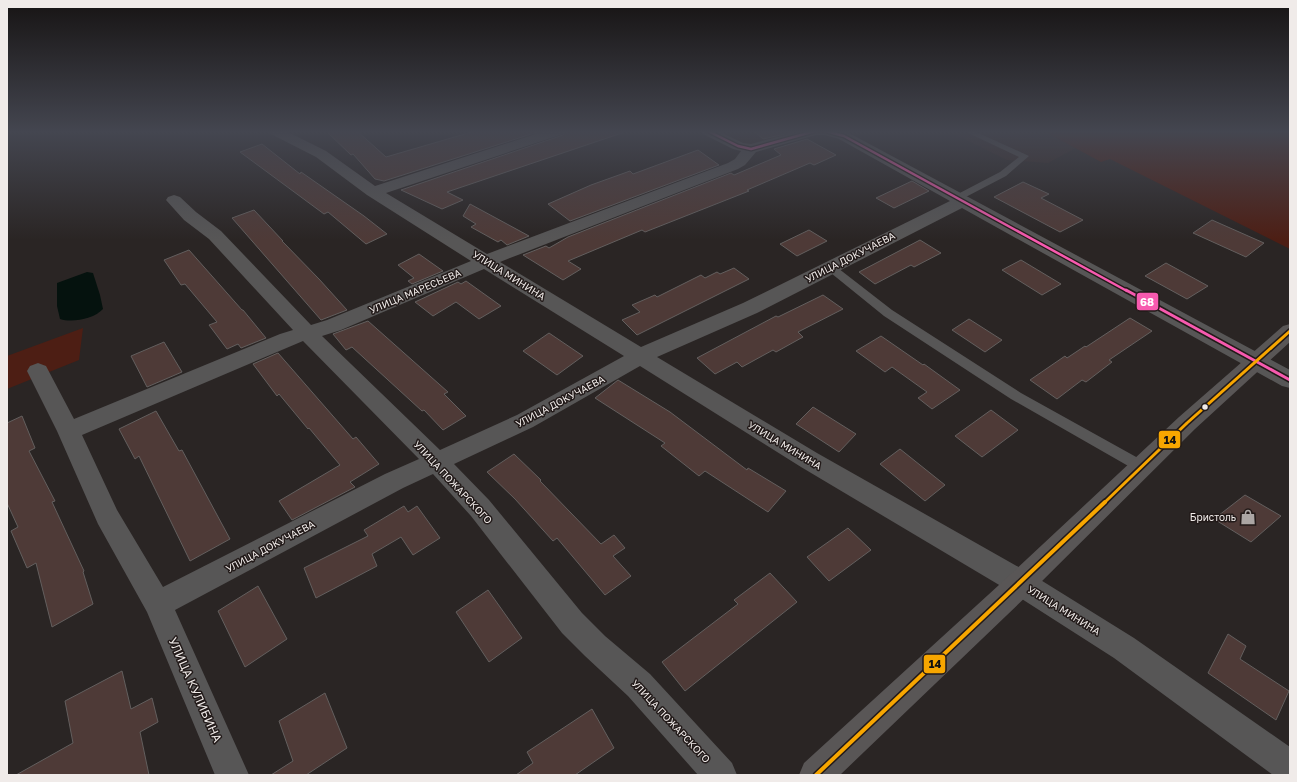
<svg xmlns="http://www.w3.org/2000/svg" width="1297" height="782" viewBox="0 0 1297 782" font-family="'Golos Text',sans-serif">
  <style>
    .built { fill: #362826 }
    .green { fill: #4d1e14 }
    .water { fill: #05120e }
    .building { fill: #4e3a37; stroke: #635f5e }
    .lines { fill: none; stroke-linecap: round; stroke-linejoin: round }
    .lane { fill: #575656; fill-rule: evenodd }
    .street { fill: #575656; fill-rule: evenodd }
    .secondary { fill: #595656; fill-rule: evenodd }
    .bus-1-far1-casing { stroke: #221a19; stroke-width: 5 }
    .bus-1-casing { stroke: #221a19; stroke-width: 6 }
    .bus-2-far1-casing { stroke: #221a19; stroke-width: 6 }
    .bus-2-casing { stroke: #221a19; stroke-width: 7 }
    .bus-1-far1 { stroke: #f75aaf; stroke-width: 2.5 }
    .bus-1 { stroke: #f75aaf; stroke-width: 3 }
    .bus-2-far1 { stroke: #f7a600; stroke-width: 3 }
    .bus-2 { stroke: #f7a600; stroke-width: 4 }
    .bus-dot { fill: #f0ebe9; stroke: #221a19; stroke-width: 1.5 }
    .labels { text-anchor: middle; stroke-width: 3; stroke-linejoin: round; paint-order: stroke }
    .street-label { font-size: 10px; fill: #f0ebe9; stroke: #221a19 }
    .poi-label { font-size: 10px; fill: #f0ebe9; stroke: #221a19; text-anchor: end }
    .near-street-label { font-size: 12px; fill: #f0ebe9; stroke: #221a19 }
    .line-badge { stroke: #221a19; stroke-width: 1.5 }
    .badge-label { font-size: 11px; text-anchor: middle; font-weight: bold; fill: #fff }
    .pale-badge-label { font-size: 11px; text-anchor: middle; font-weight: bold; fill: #111 }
  </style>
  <rect width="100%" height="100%" fill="#2a2524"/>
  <!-- built -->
  <g class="built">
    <polygon points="708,131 826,131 764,146 732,144"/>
    <polygon points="948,131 1044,131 1076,148 1048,163 1007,160"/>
  </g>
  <!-- green -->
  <g class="green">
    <polygon points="1044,131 1290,131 1290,249 1110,159 1101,162"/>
    <polygon points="83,328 79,360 7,389 7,356"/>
  </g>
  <!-- water -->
  <path class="water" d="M87 272 93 273 100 295 103 309C94 319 72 323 60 319L57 306V283Z"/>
  <!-- building -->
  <g class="building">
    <polygon points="326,131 357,131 386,157 475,131 541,131 384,181 375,179 353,154 351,155"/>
    <polygon points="566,131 622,131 622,133 447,192 463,200 442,209 401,190 563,135"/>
    <polygon points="754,131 792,131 794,132 763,139"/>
    <polygon points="807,139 836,155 814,165 810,163 747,190 749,191 645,232 642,230 568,261 581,269 563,280 523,255 546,246 549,248 568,237 731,173 734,175 781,155 774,149"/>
    <polygon points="262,144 300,174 301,172 364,216 387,234 366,244 328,212 324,214 240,152"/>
    <polygon points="698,150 719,165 570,221 548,204 591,185 630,171 633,174"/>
    <polygon points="912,181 929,191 894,208 876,198"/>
    <polygon points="1023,182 1049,194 1041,198 1083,220 1060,232 994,197"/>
    <polygon points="470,204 518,230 529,236 507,245 501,240 498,242 471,227 476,224 463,216"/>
    <polygon points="254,210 283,241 282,241 319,279 347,310 321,320 232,218"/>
    <polygon points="1212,220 1264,243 1246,257 1193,233"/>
    <polygon points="809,230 827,241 797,256 780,244"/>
    <polygon points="920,240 941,253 914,267 911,265 875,284 859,272"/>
    <polygon points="189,250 242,310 243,310 266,338 241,348 238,344 227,349 209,325 217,322 185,284 181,285 164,260"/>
    <polygon points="419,254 443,271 412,284 408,281 414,278 398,265"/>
    <polygon points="1021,260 1061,284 1042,295 1002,270"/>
    <polygon points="1166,263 1208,286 1187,299 1145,276"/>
    <polygon points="734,268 749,279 637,335 622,320 640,312 632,305 655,295 657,297 701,275 705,278 717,272 720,274"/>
    <polygon points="466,281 501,306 479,319 456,302 433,316 415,302 458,282 461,284"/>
    <polygon points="823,295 843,309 798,332 803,337 776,352 773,350 742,367 737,362 715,374 697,358 776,316 778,317"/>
    <polygon points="1130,318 1152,331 1109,360 1112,362 1086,382 1082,380 1057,399 1030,380 1065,356 1067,358 1085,346 1086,347"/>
    <polygon points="969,319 1002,340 985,352 952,330"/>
    <polygon points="368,321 448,392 444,394 466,416 443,430 424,410 422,411 352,347 346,350 333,334"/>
    <polygon points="549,333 583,356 557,375 523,351"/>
    <polygon points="881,336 923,365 924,364 960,390 932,409 918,398 927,392 892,367 885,372 856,351"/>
    <polygon points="164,342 182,372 147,387 131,356"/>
    <polygon points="278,353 353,439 356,437 379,464 350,482 355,487 292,520 279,501 340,465 309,428 308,429 279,394 277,396 253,364"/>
    <polygon points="618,380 670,412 747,470 748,468 786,491 768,512 705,471 699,476 661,446 665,443 595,398"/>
    <polygon points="813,407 856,434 839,452 796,424"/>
    <polygon points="991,410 1018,430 982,457 955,436"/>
    <polygon points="156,411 179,451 182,450 230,539 190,561 139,456 135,459 119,429"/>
    <polygon points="22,416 35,448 29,451 55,501 52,502 84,571 83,572 93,604 52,627 36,563 27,568 11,531 18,527 7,503 7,423"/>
    <polygon points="900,449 945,485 925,501 880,464"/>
    <polygon points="514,454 541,480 540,481 601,544 614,535 625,548 613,556 631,576 605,595 557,538 553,541 515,499 487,472"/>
    <polygon points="1245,495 1281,516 1251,542 1214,519"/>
    <polygon points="404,506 408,512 417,506 440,538 413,555 401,537 372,554 377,566 316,598 304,568 368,536 364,530"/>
    <polygon points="848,528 871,550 829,581 807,557"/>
    <polygon points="770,573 797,602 685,691 662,662 738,604 734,600"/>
    <polygon points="258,586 287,639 245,667 218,611"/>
    <polygon points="488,590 522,638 489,662 456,612"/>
    <polygon points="1228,634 1246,646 1240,659 1289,691 1276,720 1208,673"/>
    <polygon points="122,671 131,709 152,698 158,722 140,732 149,775 16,775 73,743 65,701"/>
    <polygon points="325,693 347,748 306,775 271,775 293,761 279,721"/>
    <polygon points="592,709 614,748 575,775 516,775 533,763 527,752"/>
  </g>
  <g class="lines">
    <!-- lane -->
    <g class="lane">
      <polygon points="964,131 974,131 1029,156 1006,176 960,200 954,200 952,198 954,196 1000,172 1019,157"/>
      <polygon points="830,264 834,265 892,310 1021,393 1147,463 1149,467 1147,471 1142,473 1137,471 1011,399 884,316 826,269 825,267"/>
    </g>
    <!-- street -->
    <path class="street" d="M269 131H286L326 151 375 186 545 131H565L563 134 386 193 487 254 728 163 735 159 741 151 733 149 703 134 701 131H718L743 143 751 144C782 136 816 124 849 133L1290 370V388L1282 386 962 208 757 313 657 357 817 453 1031 574 1134 638 1290 747V775H1273L1114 658 1011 592 801 467 640 366 533 427 454 464 489 500 582 613 605 636 650 674 732 763 737 775H698L628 696 585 656 562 633 471 516 433 474 403 488 175 610 249 775H215L147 612 98 524 57 431 27 371 30 366 38 363 46 366 74 419 280 334 293 330 209 239 184 220 166 200 168 197 174 195 180 197 196 212 221 231 311 325 327 320 471 261 367 195 316 157 271 134ZM816 135H825L839 139 950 201 743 303 641 347 500 262 738 169 745 165 756 152ZM484 269 624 356 517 415 440 450 322 336 341 330ZM303 341 419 459 385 474 163 587 117 510 82 435Z"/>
    <!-- secondary -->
    <polygon class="secondary" points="1290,324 1290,342 1195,429 1031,592 840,775 799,775 804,763 1011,574 1179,417 1283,326"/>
    <defs>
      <polyline id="bus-1-far1" points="708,131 738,146 751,149 815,131 826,131 844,136 1127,291"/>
      <polyline id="bus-1" points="1126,290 1290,380"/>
      <polyline id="bus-2-far1" points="1104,503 1187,423 1290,331"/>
      <polyline id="bus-2" points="816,775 1105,502"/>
    </defs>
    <!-- bus-1-far1 casing -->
    <use href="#bus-1-far1" class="bus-1-far1-casing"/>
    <!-- bus-1 casing -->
    <use href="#bus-1" class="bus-1-casing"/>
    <!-- bus-2-far1 casing -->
    <use href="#bus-2-far1" class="bus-2-far1-casing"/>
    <!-- bus-2 casing -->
    <use href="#bus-2" class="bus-2-casing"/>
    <!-- bus-1-far1 -->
    <use href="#bus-1-far1" class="bus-1-far1"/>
    <!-- bus-1 -->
    <use href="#bus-1" class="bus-1"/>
    <!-- bus-2-far1 -->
    <use href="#bus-2-far1" class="bus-2-far1"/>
    <!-- bus-2 -->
    <use href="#bus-2" class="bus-2"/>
  </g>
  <!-- sky -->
  <linearGradient id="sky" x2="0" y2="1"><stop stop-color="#171414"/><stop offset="0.55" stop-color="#444650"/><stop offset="1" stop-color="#444650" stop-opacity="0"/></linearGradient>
  <rect width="1297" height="240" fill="url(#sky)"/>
  <!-- icons -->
  <defs>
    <symbol id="shop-bare" viewBox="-9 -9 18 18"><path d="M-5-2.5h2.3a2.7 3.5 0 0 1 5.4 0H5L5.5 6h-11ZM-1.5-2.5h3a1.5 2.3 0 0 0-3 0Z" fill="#aba6a4" stroke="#221a19" stroke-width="2.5" paint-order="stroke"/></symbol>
  </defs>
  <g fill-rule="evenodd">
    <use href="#shop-bare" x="1237" y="506" width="22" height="22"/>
  </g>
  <!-- markers -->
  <circle class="bus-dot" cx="1205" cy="407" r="3.5"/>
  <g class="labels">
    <!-- street labels -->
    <g class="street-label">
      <text transform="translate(850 257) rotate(-27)" y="4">УЛИЦА ДОКУЧАЕВА</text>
      <text transform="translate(509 275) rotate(32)" y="4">УЛИЦА МИНИНА</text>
      <text transform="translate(415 291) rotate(-23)" y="4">УЛИЦА МАРЕСЬЕВА</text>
      <text transform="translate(560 401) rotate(-28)" y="4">УЛИЦА ДОКУЧАЕВА</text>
      <text transform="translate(785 445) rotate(31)" y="4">УЛИЦА МИНИНА</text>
      <text transform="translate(453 482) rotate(47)" y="4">УЛИЦА ПОЖАРСКОГО</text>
      <text transform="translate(270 546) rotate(-28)" y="4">УЛИЦА ДОКУЧАЕВА</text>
      <text transform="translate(1064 610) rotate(32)" y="4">УЛИЦА МИНИНА</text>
      <text transform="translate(671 721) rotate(47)" y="4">УЛИЦА ПОЖАРСКОГО</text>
    </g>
    <!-- poi labels -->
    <g class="poi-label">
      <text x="1236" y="521">Бристоль</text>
    </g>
    <!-- near-street labels -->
    <g class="near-street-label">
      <text transform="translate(195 690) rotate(66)" y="4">УЛИЦА КУЛИБИНА</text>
    </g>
  </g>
  <g class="line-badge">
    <rect x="1136" y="292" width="23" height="19" rx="4" fill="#f75aaf"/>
    <rect x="1158" y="430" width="23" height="19" rx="4" fill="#f7a600"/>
    <rect x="923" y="654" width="23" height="20" rx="4" fill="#f7a600"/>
  </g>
  <g class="badge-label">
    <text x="1147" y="306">68</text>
  </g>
  <g class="pale-badge-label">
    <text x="1170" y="444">14</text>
    <text x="935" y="668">14</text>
  </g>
  <!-- border -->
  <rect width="1297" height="782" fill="none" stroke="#f0ebe9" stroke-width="16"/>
</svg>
